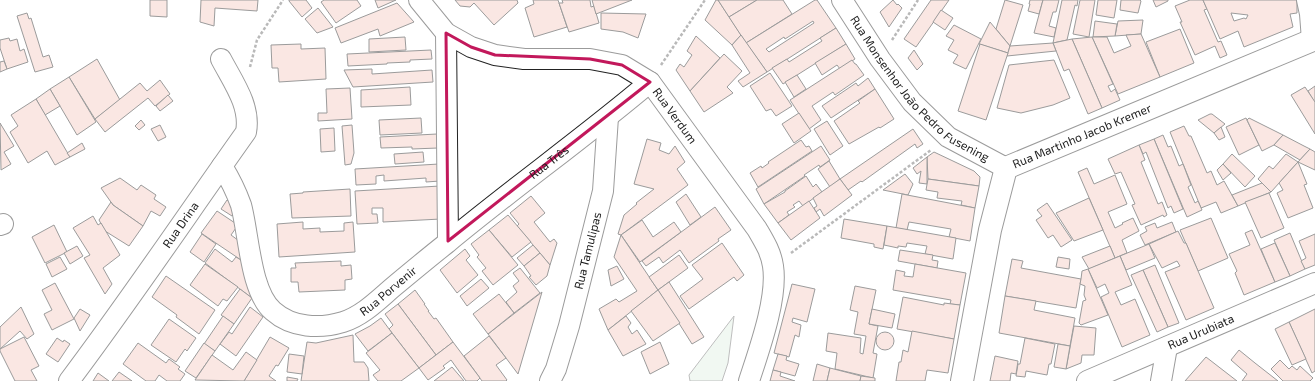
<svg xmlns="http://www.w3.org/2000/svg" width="1315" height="381" viewBox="0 0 1315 381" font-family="'Exo 2',sans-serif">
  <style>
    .green { fill: #e0efe3; stroke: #6f6f6f }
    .building { fill: #f3c9c0; stroke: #222; fill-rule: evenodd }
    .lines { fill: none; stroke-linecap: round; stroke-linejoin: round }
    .street-casing { stroke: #222; stroke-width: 22 }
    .secondary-casing { stroke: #222; stroke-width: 24 }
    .path { stroke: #646464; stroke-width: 2.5; stroke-dasharray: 3 2; stroke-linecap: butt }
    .street { stroke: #fff; stroke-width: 20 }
    .secondary { stroke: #fff; stroke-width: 22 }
    .marked { fill: none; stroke: #c2185b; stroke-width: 3; stroke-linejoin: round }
    .labels { text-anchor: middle; stroke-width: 3; stroke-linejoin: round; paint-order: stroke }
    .street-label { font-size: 12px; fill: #222; stroke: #fff }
  </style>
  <rect width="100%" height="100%" fill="#fff"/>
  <!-- green -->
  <polygon class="green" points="734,316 728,363 722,381 690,381 689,375"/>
  <!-- building -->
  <g class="building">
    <polygon points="150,0 167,0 167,17 150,16"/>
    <polygon points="201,0 258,0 257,11 215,8 214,26 200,22"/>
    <polygon points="289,0 306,0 312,8 302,17 289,1"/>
    <polygon points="324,0 357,0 361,6 336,23 321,2"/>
    <polygon points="375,0 396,0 378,8"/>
    <polygon points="455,0 517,0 518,3 494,25 474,3 470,7 460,6"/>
    <polygon points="533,0 558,0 567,27 534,37 525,8 534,4"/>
    <polygon points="562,0 590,0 591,7 594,6 599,23 569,32 559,3 563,3"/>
    <polygon points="592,0 632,0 596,14"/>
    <polygon points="716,0 718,0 741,35 732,45 705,20"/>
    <polygon points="718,0 757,0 729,17"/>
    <polygon points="757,0 783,0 792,14 746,43 729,17"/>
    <path d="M815 0H817L836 28 767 72 746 43ZM813 21 814 23 769 52 766 49 784 37 785 39Z"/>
    <polygon points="893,0 897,5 898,4 902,8 889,27 880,12"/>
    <polygon points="931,0 949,0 916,47 904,39"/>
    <polygon points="1005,0 1023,5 1010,46 996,29"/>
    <polygon points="1030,0 1043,0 1039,14 1028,11 1030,4 1029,4"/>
    <polygon points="1043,0 1059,0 1056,12 1053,12 1049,26 1056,28 1054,37 1034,33"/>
    <polygon points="1062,0 1078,0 1077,6 1075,5 1067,40 1053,43"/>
    <polygon points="1080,0 1095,0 1089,37 1073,34"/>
    <polygon points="1098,0 1117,0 1114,18 1096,15"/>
    <polygon points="1121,0 1140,0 1141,1 1138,13 1120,10"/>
    <polygon points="1153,0 1168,0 1168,1 1156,7"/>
    <polygon points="1190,0 1203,0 1207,9 1204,10 1218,42 1221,41 1227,55 1220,58 1215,46 1195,55 1180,22 1182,22 1175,6"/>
    <path d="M1203 0H1297V13L1290 14 1293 27 1244 47 1238 31 1220 39ZM1231 13 1248 15 1246 19 1244 18 1234 21Z"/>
    <polygon points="397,3 414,22 380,36 378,29 341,43 335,28"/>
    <polygon points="318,8 333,27 317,33 305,19"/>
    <polygon points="941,10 953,18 945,30 933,22"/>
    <polygon points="27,13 29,19 31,18 43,57 49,55 53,67 35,72 17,16"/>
    <polygon points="601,13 646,14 638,38 623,32 601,29"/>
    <polygon points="1143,20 1141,34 1115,36 1118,21"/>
    <polygon points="1095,21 1117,24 1115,36 1093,37"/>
    <polygon points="990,22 1010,46 1008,53 979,44"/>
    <polygon points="954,25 981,39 966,69 953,63 958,55 948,50 954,40 946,36"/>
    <polygon points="836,28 846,44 783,84 772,68 787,59 789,62 822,41 820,38"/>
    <polygon points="1180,29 1194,63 1160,77 1146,42"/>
    <polygon points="1141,34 1160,77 1118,94 1092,37 1107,37 1114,53 1131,46 1126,35"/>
    <polygon points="741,35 767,72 743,87 738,81 750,73 732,45"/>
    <polygon points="696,36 720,58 690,91 676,70 680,64 684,67 692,55 687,51"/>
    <polygon points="405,37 406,50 369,52 369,39"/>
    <polygon points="1092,37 1113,84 1108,86 1111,92 1115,89 1120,100 1102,108 1072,39"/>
    <polygon points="9,38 10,41 17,39 20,51 24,49 28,62 7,69 0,48 0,40"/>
    <polygon points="1072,39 1102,108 1088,114 1069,69 1064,71 1053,43"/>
    <polygon points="1053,43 1056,51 1007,56 1010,46"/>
    <polygon points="301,44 301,49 325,48 326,79 279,82 278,68 272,68 271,45"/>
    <polygon points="846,44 855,59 840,69 837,65 822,75 815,63"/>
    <polygon points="980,44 1008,53 986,120 958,111"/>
    <polygon points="431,50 432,59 410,60 410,62 387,63 387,64 348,66 347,54"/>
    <polygon points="914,50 923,64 917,70 908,58"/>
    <polygon points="724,54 742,71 727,87 733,93 704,112 690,91"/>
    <polygon points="97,59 120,100 95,119 69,77"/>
    <polygon points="852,60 855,64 856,64 864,75 835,95 833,92 812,106 821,120 809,129 790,100"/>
    <polygon points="1054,60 1070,98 1053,105 1021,113 997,108 1009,65"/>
    <polygon points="4,61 7,69 0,72 0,62"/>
    <polygon points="372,69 372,74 432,70 433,82 353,87 344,70"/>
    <polygon points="770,73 792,106 776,116 771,109 766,111 750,86"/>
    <polygon points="797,75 806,89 794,97 785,82"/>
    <polygon points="69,77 96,122 77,135 50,89"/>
    <polygon points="868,78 875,89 831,118 822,106 856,83 858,86"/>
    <polygon points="160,80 170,94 155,106 148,98 105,132 95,119 140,83 147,91"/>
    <polygon points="1315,86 1315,103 1308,91"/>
    <polygon points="410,87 411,105 361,107 361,90"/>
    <polygon points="1305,87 1315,102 1315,134 1291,95"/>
    <polygon points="350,88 352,119 318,121 318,113 327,113 326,89"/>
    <polygon points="50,89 60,106 45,115 36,99"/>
    <polygon points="875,89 894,119 880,128 879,127 849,144 834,121 860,103 858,101"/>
    <polygon points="168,95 173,101 160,111 156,106"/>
    <polygon points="36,99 70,157 55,165 47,151 28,163 10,132 18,126 11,115"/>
    <polygon points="799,113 811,131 794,143 782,124"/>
    <polygon points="1210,114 1212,114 1225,124 1214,133 1198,120"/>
    <polygon points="421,118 422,133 380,135 379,120"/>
    <polygon points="1246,118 1259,145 1239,155 1226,127"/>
    <polygon points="1249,118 1283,135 1274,145 1262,151 1247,120"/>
    <polygon points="141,120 145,125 139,130 135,126"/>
    <polygon points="827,121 843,146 830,155 814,129"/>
    <polygon points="0,123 14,146 4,152 11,164 1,170"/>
    <polygon points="160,125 166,137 158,141 151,129"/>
    <polygon points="352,125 354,153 351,164 345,165 342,126"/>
    <polygon points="1184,126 1189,136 1191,136 1207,173 1211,171 1217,185 1224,181 1238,206 1221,213 1216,202 1201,208 1170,132"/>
    <polygon points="1221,127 1225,137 1219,140 1214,133"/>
    <polygon points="334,128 335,151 321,152 320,129"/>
    <polygon points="913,129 923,144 917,148 915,144 862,182 861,181 848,190 840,179"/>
    <polygon points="437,134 438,148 412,149 412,147 381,148 380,137"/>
    <polygon points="1163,135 1168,147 1171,146 1179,166 1183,164 1191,185 1188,187 1195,203 1198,201 1202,210 1187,217 1154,139"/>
    <polygon points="1283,135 1304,146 1310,149 1300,160 1274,145"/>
    <polygon points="647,139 661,143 659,150 669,154 675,146 685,162 677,169 688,185 621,235 618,234 624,215 637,204 636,203 654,189 634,184"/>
    <polygon points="1154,139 1183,209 1174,213 1171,206 1168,208 1146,152 1143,154 1139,145"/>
    <polygon points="801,140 806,147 809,146 812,151 758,187 750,173 761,166 762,168 769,163 768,162"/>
    <polygon points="82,143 85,149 70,157 67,153"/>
    <polygon points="1139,145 1145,160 1141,162 1158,204 1162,202 1167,215 1164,217 1163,215 1141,225 1132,205 1135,204 1121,172 1115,174 1108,159"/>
    <polygon points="821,146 830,160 820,167 819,165 804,175 805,176 764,204 756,189"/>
    <polygon points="1310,149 1315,152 1315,170 1298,162"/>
    <polygon points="423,152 424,162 395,164 394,154"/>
    <polygon points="934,152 974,171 980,177 979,186 928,179 927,157"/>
    <polygon points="1232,154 1255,176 1245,187 1223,164"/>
    <polygon points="1286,154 1298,162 1271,192 1258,179 1269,166 1273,169"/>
    <polygon points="927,157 927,184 919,183 921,171 917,174 913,168"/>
    <polygon points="829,161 840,179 830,187 818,169"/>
    <polygon points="1298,162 1307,184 1304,185 1313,208 1288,218 1277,193 1283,190 1279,183"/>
    <polygon points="439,164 440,181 426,182 426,178 384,181 384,175 376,176 376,184 356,185 355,169"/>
    <polygon points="1223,164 1231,173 1223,180 1217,170"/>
    <polygon points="1087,168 1094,184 1115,175 1127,204 1108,212 1115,228 1123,224 1122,223 1133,218 1139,231 1122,240 1127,253 1115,258 1078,172"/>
    <polygon points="905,174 913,184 908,195 883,190"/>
    <polygon points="806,176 813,187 816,184 822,192 803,206 799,201 793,205 795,207 787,212 789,215 778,223 764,204 785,192 785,191"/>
    <polygon points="120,178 137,190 141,185 156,195 154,199 166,207 160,216 151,211 143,226 113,205 101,188"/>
    <polygon points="840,179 852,195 824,216 820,209 816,212 814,208 817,206 813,198"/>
    <polygon points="928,179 979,186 975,208 961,205 962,201 937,198 938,192 926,190"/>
    <polygon points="1262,183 1271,192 1238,206 1232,195"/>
    <polygon points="440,186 441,219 383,222 383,208 372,208 372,214 377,214 378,223 357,224 355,191"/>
    <polygon points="350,189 351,216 292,218 290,194 303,193 303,192"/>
    <polygon points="1269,193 1284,228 1261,238 1245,202"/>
    <polygon points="686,194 701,217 690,225 676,202"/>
    <polygon points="902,194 975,208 970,241 949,237 951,229 909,222 907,230 896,228"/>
    <polygon points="531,196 545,213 534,222 550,242 554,239 557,243 550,265 517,226 519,224 510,213"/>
    <polygon points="1089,198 1103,230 1074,241 1056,213"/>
    <polygon points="227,200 238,207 232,216 221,209"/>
    <polygon points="809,201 820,218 791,240 778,223"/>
    <polygon points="111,202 113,205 143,226 129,246 105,231 99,220"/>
    <polygon points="1047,203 1072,240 1061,247 1053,235 1048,238 1036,220 1042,216 1037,210"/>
    <polygon points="715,207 731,230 718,239 719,241 689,263 680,250 663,263 659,257 646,266 642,261"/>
    <polygon points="217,211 238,225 231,235 246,246 244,262 201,233"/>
    <polygon points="508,215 531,242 512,257 489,230"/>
    <polygon points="93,216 98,225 101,223 120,255 103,268 112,284 105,294 84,258 90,255 73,228"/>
    <polygon points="1211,218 1228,258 1198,271 1180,230"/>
    <polygon points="844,219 887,226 883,249 874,247 874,244 841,238"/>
    <polygon points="642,220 653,237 674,222 681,232 640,262 621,235"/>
    <polygon points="303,222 303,229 320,228 320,232 344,231 344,223 353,222 355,252 279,257 277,224"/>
    <polygon points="1172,222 1176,232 1145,245 1140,235 1147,231 1145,227 1155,223 1157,228"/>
    <polygon points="54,225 67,252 45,263 32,237"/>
    <polygon points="887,226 956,238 953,259 925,254 927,246 907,243 906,247 898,246 898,248 884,245"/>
    <polygon points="489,230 518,265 493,285 482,271 486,268 477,257 479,255 471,244"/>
    <polygon points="1252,230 1275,282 1244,295 1235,273 1237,271 1229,254 1250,245 1245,233"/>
    <polygon points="1178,231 1184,243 1186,243 1214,308 1186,320 1165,272 1180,266 1177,261 1162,268 1149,244"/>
    <polygon points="1290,233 1305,269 1290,276 1274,240"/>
    <polygon points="202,234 216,244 204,262 190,252"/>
    <polygon points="1315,234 1315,265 1305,269 1301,261 1306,258 1299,241"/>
    <polygon points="621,235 658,290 608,330 599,309 616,299 619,302 637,291 614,257"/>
    <polygon points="722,243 744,275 737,281 734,277 689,309 680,296 703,279 692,265"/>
    <polygon points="1275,243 1290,276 1275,282 1261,249"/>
    <polygon points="1149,244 1155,258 1126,270 1120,256"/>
    <polygon points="533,245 540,253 524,266 517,258"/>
    <polygon points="77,246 83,256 70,264 64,253"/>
    <polygon points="1110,246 1115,258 1089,269 1082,257"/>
    <polygon points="215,249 232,262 236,257 244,262 252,298 205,263"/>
    <polygon points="465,249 470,256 466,260 478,275 457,293 440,270"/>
    <polygon points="900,250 933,255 932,260 938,261 937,268 898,261"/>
    <polygon points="540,253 550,265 547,276 536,285 529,277 531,276 524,266"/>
    <polygon points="679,255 688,268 658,290 649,277"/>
    <polygon points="1120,256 1132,285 1115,292 1121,305 1135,299 1150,335 1122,347 1101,297 1109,293 1105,284 1097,288 1088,269"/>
    <polygon points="60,257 67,269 52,277 46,264"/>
    <polygon points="1058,257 1070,259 1069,269 1056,267"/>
    <polygon points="1012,259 1023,261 1021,268 1081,279 1076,308 1005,296"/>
    <polygon points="341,261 341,266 351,265 352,279 345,280 345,290 299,292 298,282 291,282 291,268 296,268 295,263"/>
    <polygon points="205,264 238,287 227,301 223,299 218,306 190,285"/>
    <polygon points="915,264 966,273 960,305 950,304 951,300 893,290 896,270 905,272 904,276 913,277"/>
    <polygon points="1155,265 1179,323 1168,327 1143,270"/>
    <polygon points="617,266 624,279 611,286 608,270"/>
    <polygon points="520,268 540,293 514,313 506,302 517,292 513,286 519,281 513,273"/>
    <polygon points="1088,269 1108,315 1081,325 1079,323 1083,301 1086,300 1084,295 1085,286 1080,284 1081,279 1082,271"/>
    <polygon points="1143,270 1168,327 1157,332 1131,275"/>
    <polygon points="166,276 215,310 199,334 176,317 177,315 152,297"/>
    <polygon points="481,279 489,288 467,306 460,296"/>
    <polygon points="669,282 704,337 692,344 658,290"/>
    <polygon points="55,283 74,319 52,330 44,314 52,310 42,290"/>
    <polygon points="792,284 815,289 807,322 793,318 792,322 801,325 799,337 795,335 789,357 774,353"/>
    <polygon points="855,286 876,290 869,324 878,326 873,353 877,354 873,378 835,369 837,353 826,351 828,333 861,338 860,353 863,354 866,336 854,334 858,312 850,310"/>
    <polygon points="240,289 252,298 234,324 221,315"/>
    <polygon points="415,290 425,304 424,304 429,311 428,311 434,319 436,318 453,342 436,355 398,304"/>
    <polygon points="658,290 680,323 653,341 631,311"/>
    <polygon points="542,292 518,374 488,334"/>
    <polygon points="499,294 514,313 488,334 473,314"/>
    <polygon points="1005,296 1036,301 1034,310 1075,318 1070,346 999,333"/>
    <polygon points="903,297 944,305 944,303 960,305 954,339 897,329"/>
    <polygon points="398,304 436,355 419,368 389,329 393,325 385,314"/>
    <polygon points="21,307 34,334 27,339 20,331 0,349 0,327"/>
    <polygon points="250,307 263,317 236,356 220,344 229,332 232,334"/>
    <polygon points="80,309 90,315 80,331 74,318"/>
    <polygon points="872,309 895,314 892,328 869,324"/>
    <polygon points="1315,309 1315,371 1312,373 1289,322"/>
    <polygon points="223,316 234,324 215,351 204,344"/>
    <polygon points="626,316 631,323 628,327 632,334 637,330 646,344 623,356 608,330"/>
    <polygon points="381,318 392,333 368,351 355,334 370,326"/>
    <polygon points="169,319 196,338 187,351 185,349 176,362 151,345"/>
    <polygon points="1289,322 1306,359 1292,365 1275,329"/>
    <polygon points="1074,326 1096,328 1094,355 1082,355 1081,363 1066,369"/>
    <polygon points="912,331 954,339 948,373 927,370 925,381 896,381 899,362 901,362 903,350 908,352"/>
    <circle cx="885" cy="341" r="9"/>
    <polygon points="392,333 419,368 401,381 378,381 373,375 380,370 366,353"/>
    <polygon points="353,335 354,362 364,362 368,368 369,381 301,381 307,342 316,343"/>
    <polygon points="489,336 506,358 496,365 507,380 506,381 482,381 464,356"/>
    <polygon points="24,337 39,366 31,370 37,381 15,381 0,351 0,349"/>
    <polygon points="270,337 289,348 278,366 276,365 269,376 276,381 244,381"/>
    <polygon points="57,338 63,342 64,340 70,344 58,362 46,354"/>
    <polygon points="1025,338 1055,344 1051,364 1049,364 1047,375 1026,371 1025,377 1016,376 1018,364 1020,364"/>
    <polygon points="453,342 480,378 477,381 466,381 451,360 443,366 445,368 428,380 419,368"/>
    <polygon points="660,342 669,364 650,374 641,352"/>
    <polygon points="138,343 166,363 169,359 180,367 178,369 185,374 180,381 167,381 159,375 155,381 146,381 123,364"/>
    <polygon points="204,343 215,351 196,378 185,371"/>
    <polygon points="1058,344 1070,346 1066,369 1054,367"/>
    <polygon points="1239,350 1255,363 1278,381 1242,381 1247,374 1231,360"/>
    <polygon points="246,352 257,360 244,381 195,380 212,355 233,370"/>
    <polygon points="289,354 304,356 302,374 287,372"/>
    <polygon points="778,354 787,356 786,360 799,364 795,376 773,370"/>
    <polygon points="995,356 1018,361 1016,374 1011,373 1010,381 990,381"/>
    <polygon points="1206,357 1237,381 1185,381"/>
    <polygon points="1280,360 1289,369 1292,366 1297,370 1300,366 1313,378 1310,381 1283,381 1271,369"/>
    <polygon points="817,364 830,368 827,381 813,381"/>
    <polygon points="452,367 464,381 434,381"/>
    <polygon points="830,368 861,376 860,381 827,381"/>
    <polygon points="773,370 781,372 780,376 795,381 770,381"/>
    <polygon points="119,372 132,381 112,381"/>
    <polygon points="98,373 109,381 93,381"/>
    <polygon points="861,376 875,378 875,381 860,381"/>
    <polygon points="287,377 298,379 297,381 287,381"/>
  </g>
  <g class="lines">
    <defs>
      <g id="street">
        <path id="s1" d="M419 0 446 33 471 47 495 55 524 59H590L622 65 650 82 757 229C764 241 771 252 773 266 778 298 759 350 749 381"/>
        <path id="s2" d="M842 0 880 59 912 102 948 137 1006 168"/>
        <polyline points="1307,0 1310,14 1312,40"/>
        <polyline points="446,33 448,241"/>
        <path id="s3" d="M222 166C230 179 236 191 241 205 249 234 250 291 273 311 292 328 320 329 343 322 362 316 377 301 392 288 410 273 428 258 447 243 513 188 584 138 650 82"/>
        <polyline points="0,225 3,224"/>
        <path id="s4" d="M69 381C130 300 187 215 246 132 251 106 233 82 221 59"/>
        <path id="s5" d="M550 381 556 369 569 326 603 191 608 117"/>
        <path id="s6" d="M1087 381 1315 283"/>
        <polyline points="1161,381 1167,347"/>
      </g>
      <g id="secondary">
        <path id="s7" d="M962 381 990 230 1006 168 1315 39"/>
      </g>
    </defs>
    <!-- street casing -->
    <use href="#street" class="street-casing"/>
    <!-- secondary casing -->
    <use href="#secondary" class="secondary-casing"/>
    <!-- path -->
    <g class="path">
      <polyline points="892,40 918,0"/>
      <polyline points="661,65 705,0"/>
      <polyline points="250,67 257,40 283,0"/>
      <polyline points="791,253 931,150"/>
    </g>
    <!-- street -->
    <use href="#street" class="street"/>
    <!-- secondary -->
    <use href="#secondary" class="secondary"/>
  </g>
  <!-- marked area -->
  <path d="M0 0H1315V381H0ZM446 33 471 47 495 55 590 59 622 65 650 82 448 241Z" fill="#fff" fill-opacity=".55" fill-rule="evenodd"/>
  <path class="marked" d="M446 33 471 47 495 55 590 59 622 65 650 82 448 241Z"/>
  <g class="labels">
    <!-- street labels -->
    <g class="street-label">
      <text dy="4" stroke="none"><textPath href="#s2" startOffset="120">Rua Monsenhor João Pedro Fusening</textPath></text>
      <text dy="4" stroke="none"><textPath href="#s1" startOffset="299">Rua Verdum</textPath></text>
      <text dy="4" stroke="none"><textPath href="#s7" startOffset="300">Rua Martinho Jacob Kremer</textPath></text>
      <text dy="4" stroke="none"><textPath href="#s3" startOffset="491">Rua Três</textPath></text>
      <text dy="4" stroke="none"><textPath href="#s4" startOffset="192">Rua Drina</textPath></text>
      <text dy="4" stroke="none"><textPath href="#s5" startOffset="136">Rua Tamulipas</textPath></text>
      <text dy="4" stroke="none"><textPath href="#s3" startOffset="285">Rua Porvenir</textPath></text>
      <text dy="4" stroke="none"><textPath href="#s6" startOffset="124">Rua Urubiata</textPath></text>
    </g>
  </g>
</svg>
